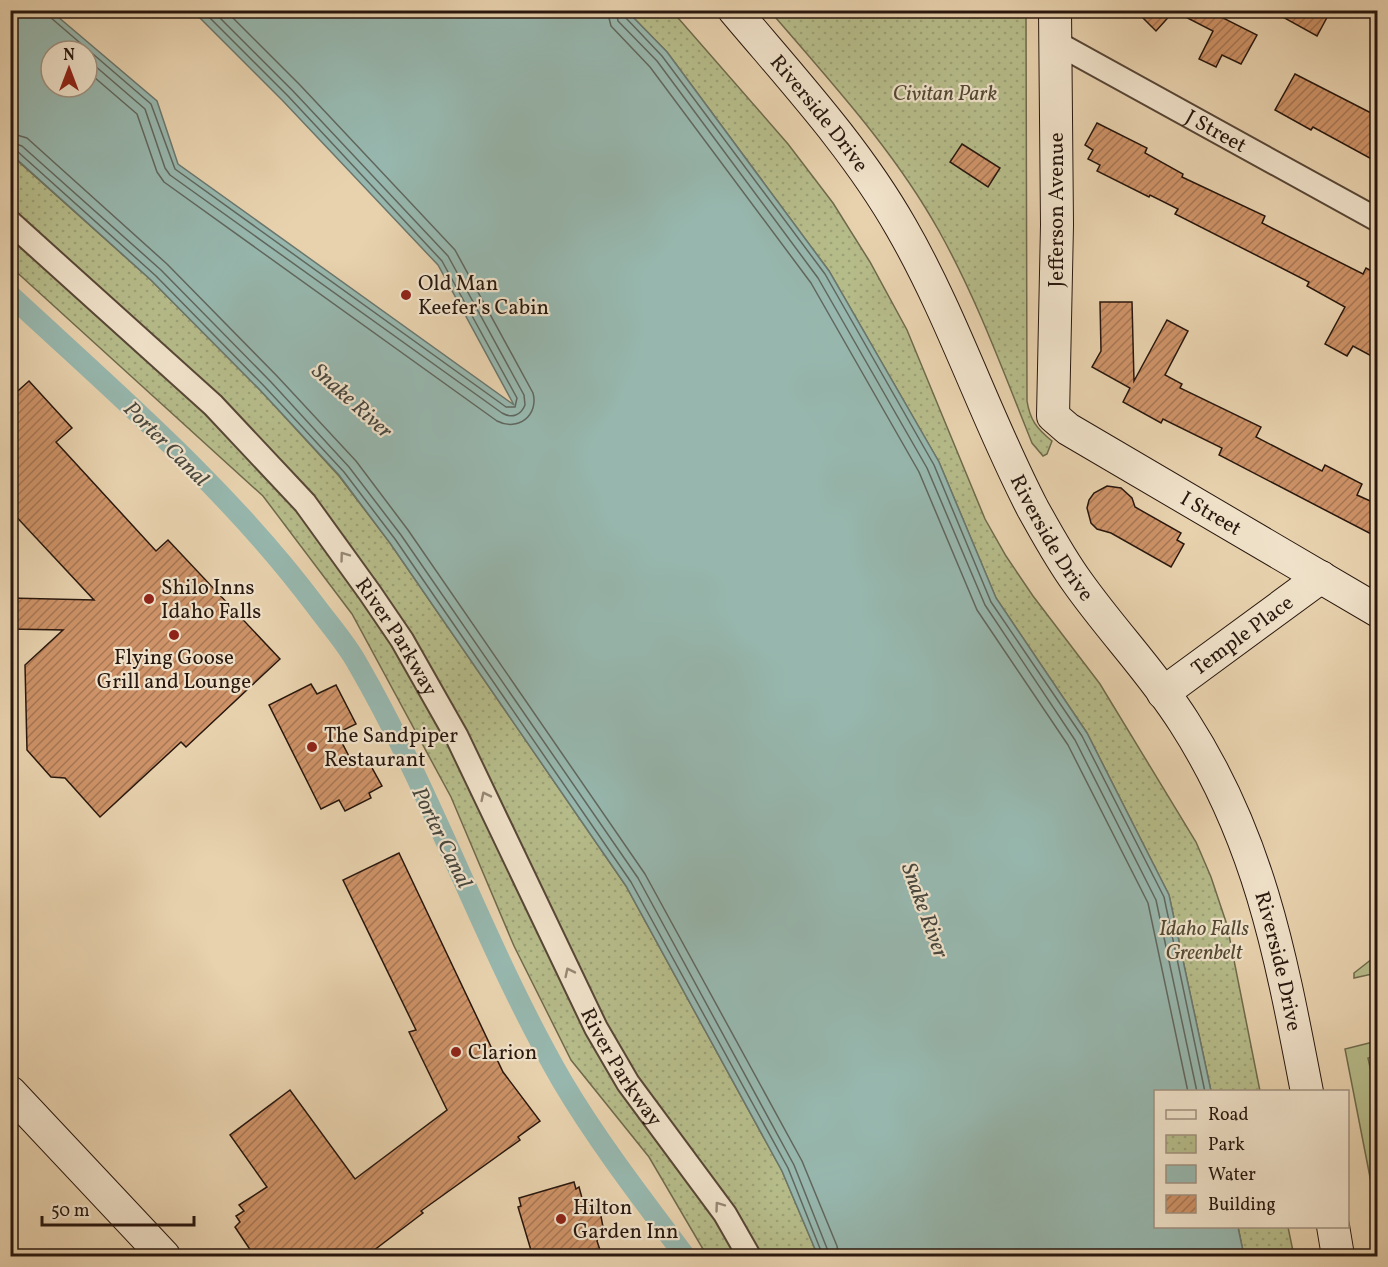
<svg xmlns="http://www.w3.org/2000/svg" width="1388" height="1267" viewBox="0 0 1388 1267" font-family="Vollkorn,serif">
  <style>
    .grass { fill: #b6bc8a; stroke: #6f6a4c; stroke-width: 1.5 }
    .park { fill: url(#park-dots); stroke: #6f6a4c; stroke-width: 1.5 }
    .water { fill: #97b7ae; stroke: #6b776e; stroke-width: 1.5; fill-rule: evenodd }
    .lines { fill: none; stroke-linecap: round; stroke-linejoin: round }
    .shore { stroke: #60675e; stroke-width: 1.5 }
    .canal { stroke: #97b7ae; stroke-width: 21 }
    .building { fill: url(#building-hatch); stroke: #28170e; stroke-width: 1.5 }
    .street-casing { stroke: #584636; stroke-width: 26 }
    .secondary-casing { stroke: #28170e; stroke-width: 34 }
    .street { stroke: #f0e2ca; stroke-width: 22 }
    .secondary { stroke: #f0e2ca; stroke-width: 32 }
    .oneway { stroke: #968775 }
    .poi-dot { fill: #8f2418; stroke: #f0e2ca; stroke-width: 2 }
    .labels { text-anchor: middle; stroke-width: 4.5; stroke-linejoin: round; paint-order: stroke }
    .park-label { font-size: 21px; font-style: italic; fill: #534933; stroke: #f0e2ca }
    .street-label { font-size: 21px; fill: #28170e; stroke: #f0e2ca }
    .poi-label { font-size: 21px; fill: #28170e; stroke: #f0e2ca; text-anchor: start }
    .water-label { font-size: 22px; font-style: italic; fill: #49473e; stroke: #f0e2ca }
  </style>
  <defs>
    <pattern id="park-dots" width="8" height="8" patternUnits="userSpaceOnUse" patternTransform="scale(1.5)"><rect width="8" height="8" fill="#b6bc8a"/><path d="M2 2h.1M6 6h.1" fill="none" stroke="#9ca176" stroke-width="1.8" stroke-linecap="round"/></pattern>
    <pattern id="building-hatch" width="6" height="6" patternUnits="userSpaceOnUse" patternTransform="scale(1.5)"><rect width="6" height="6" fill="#ce9368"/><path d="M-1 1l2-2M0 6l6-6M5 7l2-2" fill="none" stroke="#a77754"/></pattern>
  </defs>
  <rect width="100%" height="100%" fill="#e8d2ae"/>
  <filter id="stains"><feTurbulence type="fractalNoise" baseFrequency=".00333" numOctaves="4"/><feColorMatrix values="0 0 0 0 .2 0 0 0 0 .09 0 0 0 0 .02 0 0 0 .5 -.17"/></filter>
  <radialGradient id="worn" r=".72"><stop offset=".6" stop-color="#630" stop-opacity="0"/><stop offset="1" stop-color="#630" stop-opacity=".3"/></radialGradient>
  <!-- grass -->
  <g class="grass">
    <polygon points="1377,955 1377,973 1354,978 1354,973"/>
    <polygon points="1377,1041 1377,1056 1368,1058 1372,1076 1377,1075 1377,1213 1345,1049"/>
  </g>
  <!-- park -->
  <g class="park">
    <polygon points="627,11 672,11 788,144 833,203 870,262 907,330 985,519 1006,556 1033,596 1100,684 1196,842 1211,877 1227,925 1260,1091 1211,1091 1169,895 1087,733 996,598 939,462 829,271 667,52"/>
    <path d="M770 11H1026L1027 401C1030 420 1037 429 1052 441L1047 454 1043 456 1032 443C1003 371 977 299 939 231 894 150 829 80 770 11Z"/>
    <polygon points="10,154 151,280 261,391 339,476 390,543 626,886 782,1171 818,1256 707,1256 649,1157 571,1060 514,946 451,797 352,614 263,496 11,267"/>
    <polygon points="1238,1227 1288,1227 1294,1256 1244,1256"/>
  </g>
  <!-- water -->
  <path class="water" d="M11 10 51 11 157 101 178 164 514 405 438 265 283 101 193 11H627L667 52 829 271 939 462 996 598 1087 733 1169 895 1211 1091 1156 1092V1226L1238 1227 1244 1256H818L782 1171 626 886 390 543 339 475 261 391 151 280 11 154ZM51 51H87V87H51Z"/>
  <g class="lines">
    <!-- shore -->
    <g class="shore">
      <polyline points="48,10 50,17 151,104 175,169 506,407 515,407 517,398 442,261 288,96 202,10"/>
      <polyline points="607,10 611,26 650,67 811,283 919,472 977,610 1068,745 1148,903 1188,1092"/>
      <polyline points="616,10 618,21 657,61 818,278 927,468 985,605 1075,740 1156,900 1197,1092"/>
      <polyline points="623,10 625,17 662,56 825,274 934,465 991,602 1082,736 1164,897 1205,1092"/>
      <path d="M87 59 145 109 165 168 170 175 502 413C512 419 521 415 525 405L524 395 448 256 293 91 212 10"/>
      <path d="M87 71 137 114 157 172 164 182 497 421C518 432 539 415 533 393L455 250 300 85 225 10"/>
      <polyline points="10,133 27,138 167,264 277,376 356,461 408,530 645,874 802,1161 837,1246 839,1256"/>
      <polyline points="10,142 22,146 161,270 271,382 349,467 401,535 638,878 794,1165 830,1256"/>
      <polyline points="10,150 17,151 156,276 265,387 344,472 395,539 631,882 788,1168 823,1256"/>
    </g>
    <!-- canal -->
    <path class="canal" d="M10 295C116 393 228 489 315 605 329 624 346 643 357 663 435 797 484 946 562 1081 598 1142 643 1200 685 1256"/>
  </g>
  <!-- building -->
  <g class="building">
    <polygon points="1135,10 1224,10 1221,17 1257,35 1241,64 1222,55 1216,67 1199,59 1213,31 1174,11 1156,31"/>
    <polygon points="1270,10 1331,10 1317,36"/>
    <polygon points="1295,74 1377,116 1377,162 1313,127 1311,130 1275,110"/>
    <polygon points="1097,123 1147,148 1145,153 1183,174 1182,177 1265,216 1262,223 1363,274 1366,268 1377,274 1377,359 1353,346 1347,356 1325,344 1345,307 1307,286 1309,282 1175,214 1178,209 1150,195 1149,197 1097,171 1100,165 1088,159 1093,150 1085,145"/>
    <polygon points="962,144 1000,168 988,187 950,162"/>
    <polygon points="1100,302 1132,302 1134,381 1167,320 1188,331 1165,375 1182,384 1180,388 1261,427 1256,437 1322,471 1325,465 1362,484 1357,495 1377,504 1377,537 1219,455 1222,448 1163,419 1161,423 1123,402 1130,388 1092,367 1101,351"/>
    <polygon points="29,381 72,428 56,442 156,551 168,540 280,659 186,747 181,742 100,817 65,778 51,777 27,750 25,665 63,630 10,629 10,598 94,600 10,510 10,398"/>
    <polygon points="1107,486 1121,488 1132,498 1135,507 1181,533 1177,540 1184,544 1171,567 1111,533 1097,529 1091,523 1087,508 1089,500 1094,493"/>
    <polygon points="311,684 317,694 336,685 356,724 337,733 353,764 366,757 382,786 369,793 371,798 345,811 339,800 321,809 269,705"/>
    <polygon points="399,853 503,1072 540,1121 518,1137 520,1140 421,1211 423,1213 365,1257 255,1257 235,1227 240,1222 236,1216 244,1211 239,1205 267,1187 230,1135 290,1090 355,1179 447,1110 409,1032 416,1030 343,880"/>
    <polygon points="574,1182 576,1189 579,1187 582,1198 592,1202 600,1211 603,1227 597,1241 600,1250 595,1251 597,1257 533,1257 518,1207 521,1206 519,1198"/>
  </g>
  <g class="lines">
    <defs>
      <g id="street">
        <path id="s1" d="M1055 42 1378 220"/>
        <path id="s2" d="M10 222 213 405 305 503 370 593 402 640 457 737 596 1028 628 1083 725 1214 749 1256"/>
      </g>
      <g id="secondary">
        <path id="s3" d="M734 10C792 79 856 148 901 227 953 317 985 417 1033 509 1047 534 1061 560 1078 583 1112 631 1153 673 1184 722 1260 840 1281 957 1307 1092"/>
        <path id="s4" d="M1055 10 1057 225 1053 416 1068 429 1378 611"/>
        <path id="s5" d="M1163 693 1321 577"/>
        <polyline points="10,1092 164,1256"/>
        <polyline points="1333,1226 1338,1256"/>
      </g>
    </defs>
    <!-- street casing -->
    <use href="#street" class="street-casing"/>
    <!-- secondary casing -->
    <use href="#secondary" class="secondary-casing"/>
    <!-- street -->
    <use href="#street" class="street"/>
    <!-- secondary -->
    <use href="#secondary" class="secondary"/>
  </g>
  <!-- one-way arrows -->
  <defs><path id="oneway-chevron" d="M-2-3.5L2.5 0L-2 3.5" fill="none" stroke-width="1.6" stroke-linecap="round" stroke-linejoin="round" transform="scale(1.5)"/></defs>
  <g class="oneway">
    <use href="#oneway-chevron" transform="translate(344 556) rotate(-126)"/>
    <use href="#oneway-chevron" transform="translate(485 796) rotate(-116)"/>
    <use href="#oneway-chevron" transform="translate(569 972) rotate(-116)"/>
    <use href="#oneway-chevron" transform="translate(719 1206) rotate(-126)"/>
  </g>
  <!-- markers -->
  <g class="poi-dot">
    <circle cx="406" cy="295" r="6"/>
    <circle cx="149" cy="599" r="6"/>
    <circle cx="174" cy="635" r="6"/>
    <circle cx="312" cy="747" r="6"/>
    <circle cx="456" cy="1052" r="6"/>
    <circle cx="561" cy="1219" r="6"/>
  </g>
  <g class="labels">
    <!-- park labels -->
    <g class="park-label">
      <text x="945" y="100">Civitan Park</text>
      <text x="1204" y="935">Idaho Falls<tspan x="1204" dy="24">Greenbelt</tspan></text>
    </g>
    <!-- street labels -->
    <g class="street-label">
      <text dy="7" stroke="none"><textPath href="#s3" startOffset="134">Riverside Drive</textPath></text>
      <text dy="7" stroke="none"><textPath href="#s1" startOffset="184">J Street</textPath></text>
      <text transform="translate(1056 210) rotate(-90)" y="7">Jefferson Avenue</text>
      <text dy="7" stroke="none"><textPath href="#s4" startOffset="592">I Street</textPath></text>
      <text dy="7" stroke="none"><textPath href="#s3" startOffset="620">Riverside Drive</textPath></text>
      <text dy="7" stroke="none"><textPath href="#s5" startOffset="98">Temple Place</textPath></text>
      <text dy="7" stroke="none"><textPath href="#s2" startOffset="570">River Parkway</textPath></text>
      <text dy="7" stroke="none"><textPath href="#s3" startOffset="1106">Riverside Drive</textPath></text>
      <text dy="7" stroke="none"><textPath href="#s2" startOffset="1056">River Parkway</textPath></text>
    </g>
    <!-- poi labels -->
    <g class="poi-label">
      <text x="418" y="290">Old Man<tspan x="418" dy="24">Keefer's Cabin</tspan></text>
      <text x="161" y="594">Shilo Inns<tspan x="161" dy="24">Idaho Falls</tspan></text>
      <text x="174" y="664" text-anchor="middle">Flying Goose<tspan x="174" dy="24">Grill and Lounge</tspan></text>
      <text x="324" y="742">The Sandpiper<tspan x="324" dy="24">Restaurant</tspan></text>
      <text x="468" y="1059">Clarion</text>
      <text x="573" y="1214">Hilton<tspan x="573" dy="24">Garden Inn</tspan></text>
    </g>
    <!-- water labels -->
    <g class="water-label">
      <text transform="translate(353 400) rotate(42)" y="8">Snake River</text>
      <text transform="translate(167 443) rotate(45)" y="8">Porter Canal</text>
      <text transform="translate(443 837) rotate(64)" y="8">Porter Canal</text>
      <text transform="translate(926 910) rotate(70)" y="8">Snake River</text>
    </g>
  </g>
  <!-- margin -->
  <rect width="1388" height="1267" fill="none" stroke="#e8d2ae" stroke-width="36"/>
  <rect x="12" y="12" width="1364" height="1243" fill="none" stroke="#28170e" stroke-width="3"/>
  <rect x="18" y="18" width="1352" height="1231" fill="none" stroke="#28170e" stroke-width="1.5"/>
  <!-- legend -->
  <rect x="1154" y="1090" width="195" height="138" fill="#f0e2ca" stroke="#a0917f" stroke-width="1.5"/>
  <rect x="1166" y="1110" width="30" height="9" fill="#f0e2ca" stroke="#a0917f" stroke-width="1.5"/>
  <text x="1208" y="1120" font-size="18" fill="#28170e">Road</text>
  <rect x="1166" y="1135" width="30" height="18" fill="url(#park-dots)" stroke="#a0917f" stroke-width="1.5"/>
  <text x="1208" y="1150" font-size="18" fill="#28170e">Park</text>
  <rect x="1166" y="1165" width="30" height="18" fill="#97b7ae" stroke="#a0917f" stroke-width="1.5"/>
  <text x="1208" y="1180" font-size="18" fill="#28170e">Water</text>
  <rect x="1166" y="1195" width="30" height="18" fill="url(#building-hatch)" stroke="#a0917f" stroke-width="1.5"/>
  <text x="1208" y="1210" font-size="18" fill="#28170e">Building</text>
  <!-- north arrow -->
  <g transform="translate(69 69)"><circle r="28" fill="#f0e2ca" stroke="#a0917f" stroke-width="1.5"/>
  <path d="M0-4.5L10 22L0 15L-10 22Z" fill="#8f2418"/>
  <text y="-9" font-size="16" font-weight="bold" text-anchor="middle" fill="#28170e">N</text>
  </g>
  <!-- scale -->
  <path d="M42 1216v9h152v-9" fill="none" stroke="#28170e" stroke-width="3"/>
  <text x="51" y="1216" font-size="18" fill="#28170e" stroke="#f0e2ca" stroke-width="4.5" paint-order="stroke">50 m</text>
  <rect width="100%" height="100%" filter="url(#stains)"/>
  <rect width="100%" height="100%" fill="url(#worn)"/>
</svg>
